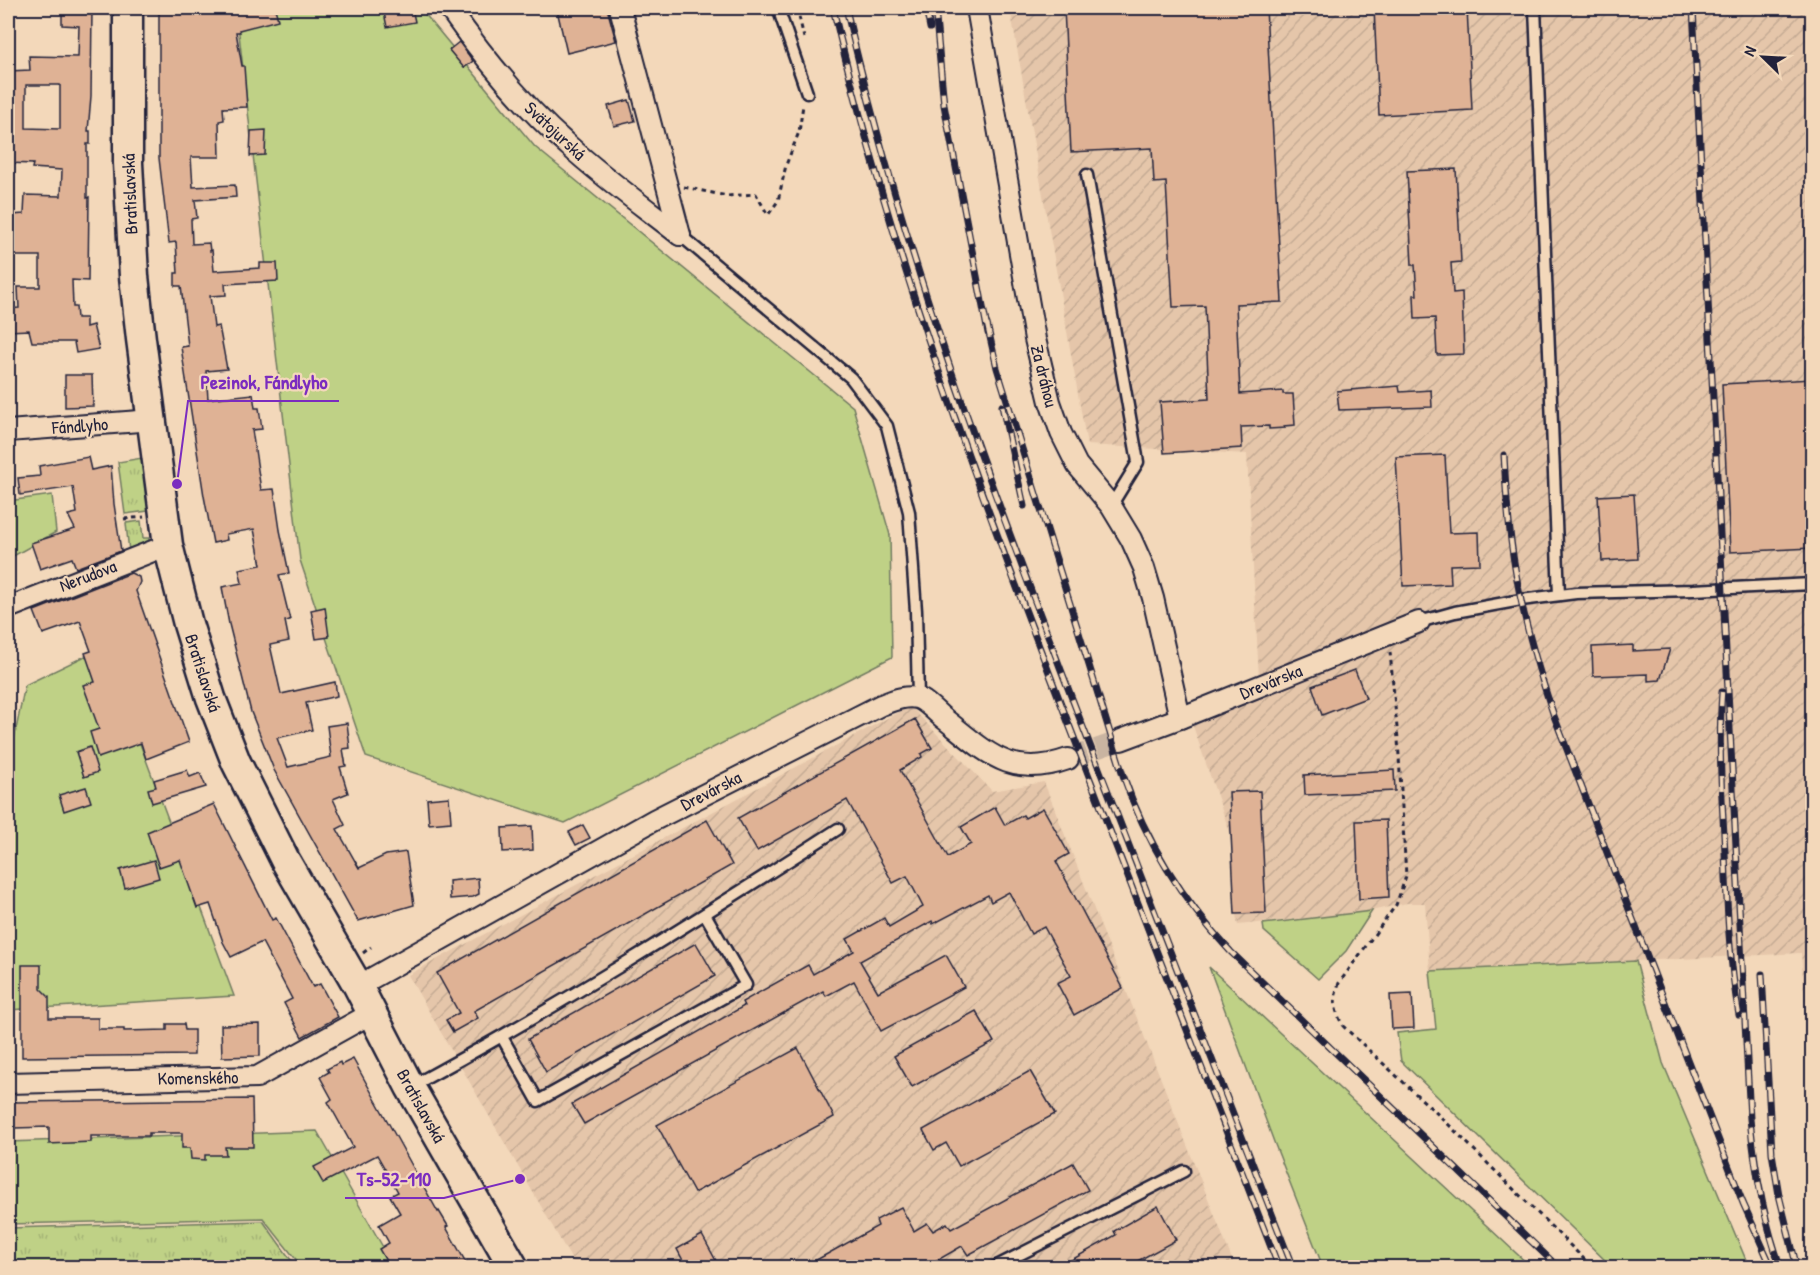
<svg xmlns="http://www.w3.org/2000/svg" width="1820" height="1275" viewBox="0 0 1820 1275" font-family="'Patrick Hand',sans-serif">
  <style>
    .industrial { fill: url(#industrial-furrows) }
    .grass { fill: url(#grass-tufts); stroke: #707a60; stroke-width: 1.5 }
    .garden { fill: #bfd186; stroke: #707a60; stroke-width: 1.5 }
    .building { fill: #dfb295; stroke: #22223b; stroke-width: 1.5; fill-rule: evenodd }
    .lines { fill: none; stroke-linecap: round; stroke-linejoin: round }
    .street-tunnel { stroke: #c9b4a1; stroke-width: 20; stroke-dasharray: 20 10; stroke-linecap: butt }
    .lane-casing { stroke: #22223b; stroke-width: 15 }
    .street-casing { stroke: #22223b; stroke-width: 24 }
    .secondary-casing { stroke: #22223b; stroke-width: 33 }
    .path { stroke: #22223b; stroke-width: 3; stroke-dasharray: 4.5 4.5; stroke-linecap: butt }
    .lane { stroke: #f3d8ba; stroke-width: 10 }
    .street { stroke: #f3d8ba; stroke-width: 20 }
    .secondary { stroke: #f3d8ba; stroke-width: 28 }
    .rail-casing { stroke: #22223b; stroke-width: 7 }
    .rail { stroke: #f3d8ba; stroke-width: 4.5; stroke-dasharray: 14; stroke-linecap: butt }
    .labels { text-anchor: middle; stroke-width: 4.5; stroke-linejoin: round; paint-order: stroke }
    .street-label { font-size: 18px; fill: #22223b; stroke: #f3d8ba }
    .leader { fill: none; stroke: #7b2cbf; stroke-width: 2 }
    .callout-dot { fill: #7b2cbf; stroke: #f3d8ba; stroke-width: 2 }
    .callout-label { font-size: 20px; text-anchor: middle; font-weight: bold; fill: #7b2cbf; stroke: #f3d8ba; stroke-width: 4.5; stroke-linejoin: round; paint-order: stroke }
  </style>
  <defs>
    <pattern id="industrial-furrows" width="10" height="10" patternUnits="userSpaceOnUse" patternTransform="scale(1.5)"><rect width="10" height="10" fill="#e5c6aa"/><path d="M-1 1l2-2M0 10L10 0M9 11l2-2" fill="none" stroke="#c4aa93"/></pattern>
    <pattern id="grass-tufts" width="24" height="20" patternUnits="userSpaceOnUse" patternTransform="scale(1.5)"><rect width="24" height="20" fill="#bfd186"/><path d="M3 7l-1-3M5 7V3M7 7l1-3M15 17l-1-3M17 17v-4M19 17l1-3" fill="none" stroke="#a4b375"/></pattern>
  </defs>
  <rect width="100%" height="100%" fill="#f3d8ba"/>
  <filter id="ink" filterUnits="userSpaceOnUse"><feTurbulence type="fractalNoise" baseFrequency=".0167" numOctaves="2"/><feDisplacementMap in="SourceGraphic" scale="12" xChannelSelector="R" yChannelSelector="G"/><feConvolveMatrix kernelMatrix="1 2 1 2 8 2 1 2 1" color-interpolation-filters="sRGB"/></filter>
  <g filter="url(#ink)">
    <!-- industrial -->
    <g class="industrial">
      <polygon points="1010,8 1812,8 1812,1097 1801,953 1430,971 1425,903 1407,903 1366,912 1238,925 1236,915 1230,833 1193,726 1260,697 1247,454 1087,445"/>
      <polygon points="910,706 992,791 1044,782 1235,1267 613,1268 608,1259 593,1267 576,1267 408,975"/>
    </g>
    <!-- grass -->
    <g class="grass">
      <polygon points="142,458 148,511 125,514 118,462"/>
      <polygon points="141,521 143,538 149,538 149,542 129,552 126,523"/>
      <polygon points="263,1221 296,1267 8,1267 8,1228"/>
    </g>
    <!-- garden -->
    <g class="garden">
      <polygon points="236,8 420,8 535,147 853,407 890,535 892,657 565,823 366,757 300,560"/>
      <polygon points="52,495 56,532 8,559 8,501"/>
      <polygon points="104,647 234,996 8,1010 8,769 25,685"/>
      <polygon points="1372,911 1346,951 1318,979 1264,931 1263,924"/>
      <polygon points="1636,961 1663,1063 1749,1267 1612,1267 1401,1061 1397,1033 1436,1029 1430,971"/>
      <polygon points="1209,967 1531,1267 1323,1267 1274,1142"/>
      <polygon points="317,1131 392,1263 382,1267 302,1267 263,1218 8,1224 8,1142"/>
    </g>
    <!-- building -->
    <g class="building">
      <path d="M62 8H92L91 96 88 131H90V144H87V198L89 197 88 281 72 280 73 307H76L77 318H86V327L93 325 99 349 76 353 74 342H32L29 330 8 331V309L19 308 18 287H40V256H11L12 215 24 214 25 195 61 196 62 170 32 168 33 164 8 163V71L30 70 29 56 78 57 79 26 62 25ZM26 85H60V129L26 128Z"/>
      <polygon points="159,8 275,8 278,20 239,30 240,32 236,32 242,66 244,66 247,107 223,108 224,120 219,121 220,157 191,157 193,187 235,185 236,197 195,200 197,218 191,219 192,244 209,243 210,251 212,250 214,271 260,268 260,263 277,263 278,281 225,284 226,295 210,296 214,327 219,326 227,369 206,371 208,399 253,394 255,408 259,408 262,429 252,430 261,490 274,489 280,530 289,573 279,575 290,620 285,621 289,641 270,645 281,694 335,682 337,696 306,703 312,730 277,738 288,767 331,757 327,726 347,723 350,748 343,749 346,766 340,767 348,793 333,799 345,825 337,829 359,868 386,855 406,852 414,905 358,921 274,770 251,712 229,624 222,587 242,583 239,569 261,565 254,529 226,534 227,540 213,543 204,496 181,347 188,346 181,286 175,286 175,273 178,273 176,242 169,243 159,158"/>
      <polygon points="383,8 412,8 415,22 387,27"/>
      <polygon points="567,8 607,8 616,41 567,53 557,10"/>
      <polygon points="1064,8 1266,8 1282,302 1236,304 1240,394 1283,391 1283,394 1293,394 1295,425 1284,426 1285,428 1269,429 1269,426 1241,427 1242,448 1164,453 1160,402 1209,399 1205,306 1173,307 1166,182 1154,183 1152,148 1071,152"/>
      <polygon points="1374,8 1467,8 1472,110 1379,115"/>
      <polygon points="459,42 473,61 464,68 449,50"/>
      <polygon points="629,100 635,121 614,126 608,106"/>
      <polygon points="266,130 265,155 250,156 251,131"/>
      <polygon points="1456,169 1461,262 1451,263 1453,293 1462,292 1464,354 1437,355 1435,318 1415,319 1414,295 1417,295 1415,265 1412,265 1407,171"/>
      <polygon points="65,375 92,375 93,406 65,407"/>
      <polygon points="1812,379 1812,548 1730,552 1722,384"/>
      <polygon points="1399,386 1400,392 1431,390 1432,407 1339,410 1337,391"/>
      <polygon points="1445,455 1449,533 1479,532 1480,564 1450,565 1451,584 1403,586 1396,457"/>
      <polygon points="88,457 91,470 111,466 114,504 121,551 76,568 72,558 40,569 31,543 75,529 68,515 77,513 73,487 20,495 18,478 40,476 39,466"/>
      <polygon points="1634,494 1638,559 1602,561 1598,496"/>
      <polygon points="131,573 139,577 140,582 136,591 189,742 146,759 141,743 98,758 90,732 99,729 83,685 95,682 85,653 91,651 80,621 43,634 34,611"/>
      <polygon points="325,607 329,637 316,639 311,610"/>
      <polygon points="1633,645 1633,651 1670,649 1660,680 1648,681 1648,674 1593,676 1592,647"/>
      <polygon points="1355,670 1366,698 1322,715 1312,686"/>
      <polygon points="915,719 932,748 921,754 922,757 900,770 948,857 971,844 961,827 995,807 1005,825 1023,815 1025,818 1043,808 1069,854 1056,861 1123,988 1074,1015 1057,983 1071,976 1044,927 1031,934 1009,892 991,902 988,895 933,924 932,921 860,961 878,992 946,955 964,987 881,1031 854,981 826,996 823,991 584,1124 572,1104 744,1006 742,1002 808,965 813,974 854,951 847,939 884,918 889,927 923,907 907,876 893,883 847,800 757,851 738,818"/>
      <polygon points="90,747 98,772 84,777 76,752"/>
      <polygon points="187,770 190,777 200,773 206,787 152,803 148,789 156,787 154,780"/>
      <polygon points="1394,770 1395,791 1305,795 1304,775"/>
      <polygon points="86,787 91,802 64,811 59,795"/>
      <polygon points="1260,791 1266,913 1235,914 1229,792"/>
      <polygon points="449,797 451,822 429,824 427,799"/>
      <polygon points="214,804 272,920 276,918 313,987 320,984 338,1017 302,1037 284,1003 292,999 262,942 231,957 223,942 210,904 197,908 180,860 159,867 147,832"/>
      <polygon points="707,820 732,865 474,1011 478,1018 453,1032 446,1020 459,1013 437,973"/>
      <polygon points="1386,820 1389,897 1359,899 1356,821"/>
      <polygon points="583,825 590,838 576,845 569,832"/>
      <polygon points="532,826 533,850 503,852 502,828"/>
      <polygon points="154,860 159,878 125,888 120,870"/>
      <polygon points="478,878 479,894 473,897 450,899 449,881"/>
      <polygon points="696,943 715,976 546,1072 528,1039"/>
      <polygon points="22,965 41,965 41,989 49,997 49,1018 98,1018 98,1029 124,1029 124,1031 167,1030 167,1024 184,1024 185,1030 194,1030 194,1055 22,1057"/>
      <polygon points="1412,994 1414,1028 1392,1029 1390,995"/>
      <polygon points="976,1011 994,1042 912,1087 894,1056"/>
      <polygon points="260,1024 260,1056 222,1057 221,1025"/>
      <polygon points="798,1048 834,1117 694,1193 657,1125"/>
      <polygon points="353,1059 420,1180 438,1212 439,1211 448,1226 446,1227 469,1268 390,1268 379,1249 389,1243 379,1225 400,1213 390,1196 398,1192 377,1155 323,1183 314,1167 353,1147 328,1102 332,1099 320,1077 329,1072 327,1069 340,1062 341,1065"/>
      <polygon points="1030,1071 1055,1114 959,1166 946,1143 934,1150 923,1130"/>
      <polygon points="252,1099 253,1147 225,1147 226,1155 205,1155 205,1160 191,1159 190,1148 182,1148 182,1133 149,1133 149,1136 91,1136 91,1142 49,1144 49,1127 14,1128 13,1102"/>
      <polygon points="1073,1163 1088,1190 968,1255 962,1246 924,1268 802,1268 878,1226 876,1220 901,1207 914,1231 927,1223 933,1231 947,1223 951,1229"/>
      <polygon points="1158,1206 1176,1240 1125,1268 1057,1268 1116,1235 1114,1231"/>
      <polygon points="702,1235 720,1268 687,1268 677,1249"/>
    </g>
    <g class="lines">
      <!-- street-tunnel -->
      <polyline class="street-tunnel" points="1068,759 1121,740"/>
      <defs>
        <g id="lane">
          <polyline points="778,8 807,93"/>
          <polyline points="1535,8 1559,595"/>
          <polyline points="1087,175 1138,462 1111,506"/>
          <polyline points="680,235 851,378 887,426 909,512 916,611 918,698"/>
          <polyline points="1419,622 1455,612 1521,600 1576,593 1693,590 1812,584"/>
          <polyline points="502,1037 538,1101 746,985 705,914"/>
          <path d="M410 1087C557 1008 698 919 838 829"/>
          <polyline points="993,1268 1184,1171"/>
        </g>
        <g id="street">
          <path d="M449 8C484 58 523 106 569 146 604 178 643 206 680 235"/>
          <polyline points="620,8 680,235"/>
          <polyline points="977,8 1035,339 1050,402 1061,433 1077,465 1111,506 1131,539 1144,568 1153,598 1180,718"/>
          <polyline points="8,431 153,420"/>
          <polyline points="8,608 168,545"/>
          <polyline points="1121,740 1180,718 1419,622"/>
          <path d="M358 986 654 820 881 705C892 701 905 695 917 698 925 700 935 711 942 717 986 751 1009 780 1068 759"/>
          <polyline points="8,1083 257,1077 372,1013"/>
        </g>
        <polyline id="secondary" points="128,8 128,163 134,276 141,339 168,545 188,624 211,698 236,762 285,860 358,986 410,1087 514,1268"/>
      </defs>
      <!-- lane casing -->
      <use href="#lane" class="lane-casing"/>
      <!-- street casing -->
      <use href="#street" class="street-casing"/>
      <!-- secondary casing -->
      <use href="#secondary" class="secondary-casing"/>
      <!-- path -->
      <g class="path">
        <polyline points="797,8 804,38"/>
        <polyline points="684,187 727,196 756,194 768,215 778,201 786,165 799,132 803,105"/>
        <polyline points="124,519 144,517"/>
        <path d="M1390 652 1398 739 1406 876 1396 905 1339 983C1333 1001 1334 1009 1343 1026L1446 1122 1593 1268"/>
        <polyline points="363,953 371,947"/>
      </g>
      <!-- lane -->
      <use href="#lane" class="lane"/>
      <!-- street -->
      <use href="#street" class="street"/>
      <!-- secondary -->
      <use href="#secondary" class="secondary"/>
      <defs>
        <g id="rail">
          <path d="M833 8C890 253 978 488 1068 722 1138 904 1209 1086 1279 1268"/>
          <path d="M846 8C902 253 991 488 1081 722 1152 904 1222 1086 1293 1268"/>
          <polyline points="926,8 930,28"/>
          <polyline points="935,8 944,105 988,333"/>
          <path d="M1693 8 1750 1119C1755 1170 1763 1219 1781 1268"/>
          <path d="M987 324 997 368 1123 775C1146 842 1182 900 1231 952L1559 1268"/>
          <polyline points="1002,406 1024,506"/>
          <path d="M1504 455C1506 495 1509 535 1516 574 1524 622 1538 669 1554 716L1743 1203 1772 1268"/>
          <path d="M1722 692C1718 746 1722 799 1725 852 1727 907 1729 961 1739 1015"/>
          <polyline points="1762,974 1772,1153 1779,1195 1797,1268"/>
          <polyline points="1812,1032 1812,1046"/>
        </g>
      </defs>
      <!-- rail casing -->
      <use href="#rail" class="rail-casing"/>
      <!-- rail -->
      <use href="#rail" class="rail"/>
    </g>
  </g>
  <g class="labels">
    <!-- street labels -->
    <g class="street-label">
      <text transform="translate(555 131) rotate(43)" y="6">Svätojurská</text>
      <text transform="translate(130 194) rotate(-92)" y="6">Bratislavská</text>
      <text transform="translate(1044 376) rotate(76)" y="6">Za dráhou</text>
      <text transform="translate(80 426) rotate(-4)" y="6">Fándlyho</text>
      <text transform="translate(88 576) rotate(-21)" y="6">Nerudova</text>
      <text transform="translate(203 673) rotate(72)" y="6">Bratislavská</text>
      <text transform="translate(1271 682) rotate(-22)" y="6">Drevárska</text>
      <text transform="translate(711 791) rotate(-27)" y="6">Drevárska</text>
      <text transform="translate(198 1078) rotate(-1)" y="6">Komenského</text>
      <text transform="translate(421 1106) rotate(61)" y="6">Bratislavská</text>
    </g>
  </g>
  <!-- callouts -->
  <path class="leader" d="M177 484L188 401H339M520 1179L444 1198H345"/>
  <g class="callout-dot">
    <circle cx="177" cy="484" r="6"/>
    <circle cx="520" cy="1179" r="6"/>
  </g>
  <g class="callout-label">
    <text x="264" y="389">Pezinok, Fándlyho</text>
    <text x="394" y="1186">Ts-52-110</text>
  </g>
  <!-- margin -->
  <rect width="1820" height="1275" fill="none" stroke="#f3d8ba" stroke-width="30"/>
  <rect x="15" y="15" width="1790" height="1245" fill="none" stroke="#22223b" stroke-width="2" filter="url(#ink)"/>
  <!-- north arrow -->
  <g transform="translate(1763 57) rotate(294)" stroke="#f3d8ba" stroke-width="4.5" paint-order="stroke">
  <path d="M0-4.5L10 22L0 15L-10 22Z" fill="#22223b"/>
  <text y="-9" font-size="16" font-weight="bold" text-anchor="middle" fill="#22223b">N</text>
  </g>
</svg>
